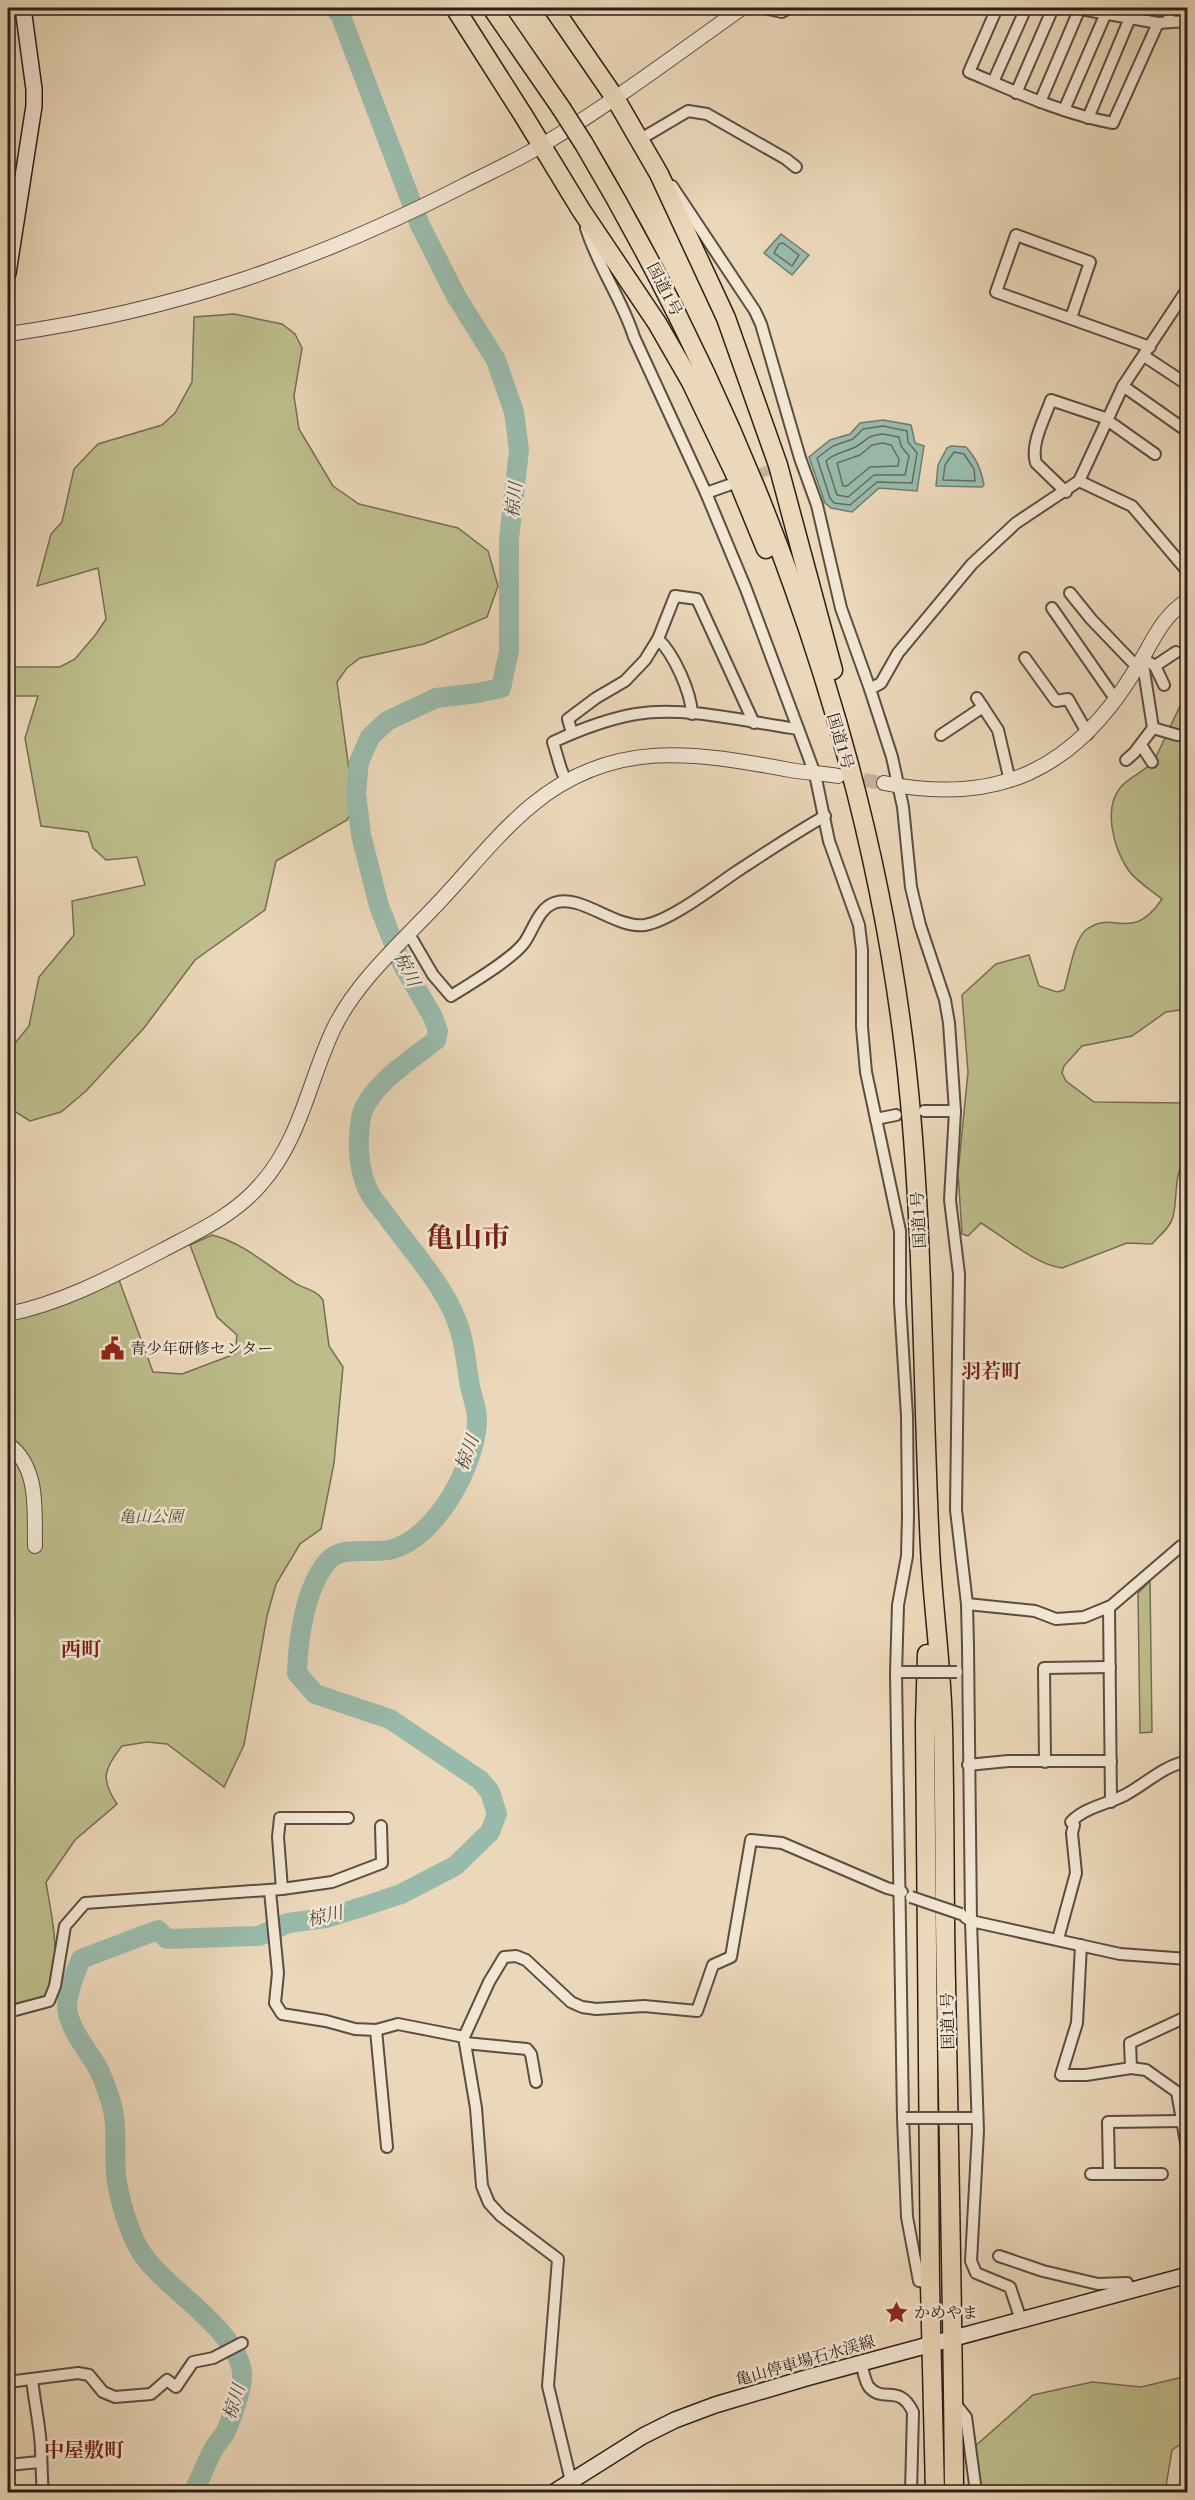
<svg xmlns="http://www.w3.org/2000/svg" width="1195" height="2500" viewBox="0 0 1195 2500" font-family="'Old Standard TT','Noto Serif JP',serif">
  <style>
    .green { fill: #bdbd8b; stroke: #746e52; stroke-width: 1.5 }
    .water { fill: #99baab; stroke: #6d7c70; stroke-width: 1.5 }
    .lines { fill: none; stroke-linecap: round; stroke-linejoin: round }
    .shore { stroke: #626d62; stroke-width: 1.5 }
    .river { stroke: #99baab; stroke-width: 20 }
    .minor-tunnel { stroke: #c4b299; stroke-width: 10; stroke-dasharray: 10 5; stroke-linecap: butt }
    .tertiary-tunnel { stroke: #c4b299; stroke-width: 14; stroke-dasharray: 14 7; stroke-linecap: butt }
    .minor-casing { stroke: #5a4e40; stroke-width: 14 }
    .tertiary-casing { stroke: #5a4e40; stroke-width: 16 }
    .secondary-casing { stroke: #2a2018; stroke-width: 18 }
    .trunk-casing { stroke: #2a2018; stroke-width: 21 }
    .minor { stroke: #f2e5d2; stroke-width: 10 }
    .tertiary { stroke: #f2e5d2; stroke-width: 14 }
    .secondary { stroke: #f2e5d2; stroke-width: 15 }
    .trunk { stroke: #ebd7b9; stroke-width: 18 }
    .minor-bridge-casing { stroke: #5a4e40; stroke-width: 14; stroke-linecap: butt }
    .trunk-bridge-casing { stroke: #2a2018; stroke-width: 21; stroke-linecap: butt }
    .minor-bridge { stroke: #f2e5d2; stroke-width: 10 }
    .trunk-bridge { stroke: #ebd7b9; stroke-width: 18 }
    .labels { text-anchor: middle; stroke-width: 5; stroke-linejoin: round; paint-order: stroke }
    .street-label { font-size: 16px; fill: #2a2018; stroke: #f2e5d2 }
    .poi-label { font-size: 16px; fill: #2a2018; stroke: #f2e5d2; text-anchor: start }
    .park-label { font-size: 16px; font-style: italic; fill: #564f3a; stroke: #f2e5d2 }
    .water-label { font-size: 18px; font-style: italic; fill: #4b4e44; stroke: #f2e5d2 }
    .quarter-label { font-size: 20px; font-weight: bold; fill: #7a1f14; stroke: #f2e5d2 }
    .town-label { font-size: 28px; font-weight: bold; fill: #7a1f14; stroke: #f2e5d2 }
  </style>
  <rect width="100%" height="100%" fill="#ebd7b9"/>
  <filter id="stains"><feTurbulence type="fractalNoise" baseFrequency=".00333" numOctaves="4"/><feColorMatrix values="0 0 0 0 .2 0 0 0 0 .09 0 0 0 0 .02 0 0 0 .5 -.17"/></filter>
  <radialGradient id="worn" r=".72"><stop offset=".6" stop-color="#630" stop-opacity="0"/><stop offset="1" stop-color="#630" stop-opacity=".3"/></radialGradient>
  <!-- green -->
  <g class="green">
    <polygon points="234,314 282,324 295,334 302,348 294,396 299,429 333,486 359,504 458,528 488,551 498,586 487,617 424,644 360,658 347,668 337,682 354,806 347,820 276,861 265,910 195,960 144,1028 86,1091 61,1112 30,1121 8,1107 8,1052 29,1026 39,977 74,935 72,901 145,885 137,857 106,860 93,848 88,832 41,826 25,738 38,696 8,696 8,667 60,667 75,659 96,634 106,619 98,568 37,586 51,534 62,522 74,469 98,444 162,425 175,413 192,382 194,317"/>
    <path d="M1187 691V1009L1166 1012 1132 1036 1082 1046 1064 1066 1062 1073 1066 1081 1094 1102 1187 1103V1157C1173 1172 1178 1197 1173 1217 1170 1228 1159 1236 1152 1244L1127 1243 1062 1268C1036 1265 1004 1237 981 1223L968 1236 962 1234 958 1173 968 1072 962 995 996 964 1029 955 1039 986 1057 992 1064 990C1069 975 1074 939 1086 930 1113 908 1131 945 1162 899 1151 890 1134 880 1127 868 1114 848 1103 809 1120 788 1129 776 1146 772 1155 759Z"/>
    <path d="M212 1235C244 1243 268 1266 295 1283 304 1289 317 1290 323 1300L329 1346 343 1367 334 1463 321 1529 300 1544 276 1584 267 1616 244 1745 224 1787 167 1744 147 1742 122 1746C104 1769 100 1779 117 1804L75 1840 46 1882C52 1921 64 1962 44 1998L8 2007V1321L69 1303 119 1280 153 1372 182 1374 235 1354 237 1335 217 1317 190 1245Z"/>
    <polygon points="1150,1581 1152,1732 1140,1733 1138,1593"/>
    <polygon points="1187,2376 1187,2440 1172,2450 1165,2492 980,2492 973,2448 1033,2395 1092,2382 1141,2387"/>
  </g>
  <!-- water -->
  <g class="water">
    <polygon points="781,234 809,255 792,275 764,253"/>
    <polygon points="883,420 911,425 915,443 924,446 917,491 879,488 852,512 831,508 825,503 809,457 830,440 850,434 860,423"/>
    <path d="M951 446 966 447C977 459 981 470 984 485L982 487 936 486 938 465 947 448Z"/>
  </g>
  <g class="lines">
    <!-- shore -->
    <g class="shore">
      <polygon points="783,243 799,255 792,266 774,253 779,244"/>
      <polygon points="883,426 907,431 908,442 917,453 912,483 877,482 850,505 834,503 830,498 817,458 833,446 853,439 863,429"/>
      <path d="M883 434 899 437 901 446 909 456 905 475H874L848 497 837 495 826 461C836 452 847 452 857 446 870 438 866 436 883 434Z"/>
      <polygon points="883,443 891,445 899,459 898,466 870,467 847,486 843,486 837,463 860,455 872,445"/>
      <polygon points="954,452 964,454 974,469 975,481 943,480 945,465"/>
    </g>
    <!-- river -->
    <path class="river" d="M193 2492C201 2479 205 2465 212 2452 215 2445 221 2439 225 2433 231 2420 244 2385 242 2372 237 2329 164 2288 141 2252 129 2233 118 2196 116 2174 114 2150 118 2125 111 2102 108 2092 104 2081 100 2072 90 2052 69 2031 67 2007 67 1992 75 1973 81 1959L158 1930 167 1939 259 1936 288 1923 326 1918 368 1905 401 1894 455 1866 490 1832 497 1814 490 1792 480 1780 390 1719 315 1694 297 1673C298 1639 305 1587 328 1561 343 1544 373 1555 393 1549 437 1536 475 1465 477 1422 478 1410 472 1397 470 1386 466 1365 465 1340 456 1319 442 1283 408 1246 385 1214 379 1206 371 1198 367 1188 360 1171 358 1154 359 1135 360 1127 360 1116 364 1108 378 1080 412 1059 436 1040L438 1031 433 1017 401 962 379 906 361 835 356 793 359 762 370 737 387 721 436 698 478 693 501 688 509 651V539L519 450 514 412 496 360 456 296 420 225 340 14 334 8"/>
    <!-- minor-tunnel -->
    <polyline class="minor-tunnel" points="746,479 782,465"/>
    <!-- tertiary-tunnel -->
    <polyline class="tertiary-tunnel" points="843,777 884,783"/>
    <defs>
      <g id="minor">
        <polyline points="764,8 782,12 789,8"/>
        <path d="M997 8 969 72C1016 92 1063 114 1113 123L1158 23"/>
        <polyline points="1075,8 1158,23 1188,21"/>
        <polyline points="1168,8 1170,22"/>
        <polyline points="993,82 1026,8"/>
        <polyline points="1016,93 1053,8"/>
        <polyline points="1040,102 1080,8"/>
        <polyline points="1064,110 1106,13"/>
        <polyline points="1088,118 1130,18"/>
        <polyline points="639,140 688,111 707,114 786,159 796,167"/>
        <polyline points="672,186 755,311 761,324 800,458 817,505 841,608 870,689 892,757 903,807 911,887 920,925 945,1000 949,1023 955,1111 950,1200 959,1274 956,1510 967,1604 968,1646 971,1921 978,2131 971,2261 976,2273 1010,2287 1021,2320"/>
        <path d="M586 228C598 267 622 299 634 337L706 493 746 589 815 774 829 841 859 925 862 950V1027L866 1072 900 1231V1303L907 1416 908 1516 907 1556 898 1605 896 1673 903 2118 907 2217 919 2281 930 2284"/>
        <polyline points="1071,318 1090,262 1016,235 996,292 1150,347"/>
        <polyline points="1144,356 1188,385"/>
        <polyline points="1123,386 1184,429"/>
        <polyline points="1107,420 1155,454"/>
        <polyline points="1079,481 1132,506 1188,572"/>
        <path d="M1066 492 1036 463C1030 444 1045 418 1051 400L1108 419"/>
        <polyline points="706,493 729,485"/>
        <polyline points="1070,593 1091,619 1137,667"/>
        <polyline points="1052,608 1116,700"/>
        <path d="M658 639C674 654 691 692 692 714"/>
        <polyline points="1025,658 1056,701 1068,699 1088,734"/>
        <polyline points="1142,658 1155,666 1176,652"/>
        <polyline points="1155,666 1164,685"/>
        <polyline points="870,689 881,683 898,653 972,564 1016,523 1079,481 1123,386 1188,288"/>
        <polyline points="977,698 998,730 1010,781"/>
        <polyline points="1153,728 1177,735"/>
        <polyline points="572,733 568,719 596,698 625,681 645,660 658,639 675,596 697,599 754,723"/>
        <polyline points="941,735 983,707"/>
        <polyline points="1141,745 1152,762"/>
        <polyline points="1126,760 1134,753 1153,728 1142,658"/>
        <path d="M566 781 561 769 553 742C581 729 607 719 636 714 688 706 746 722 798 729"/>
        <path d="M409 934 433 975 451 996C470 984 511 960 524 943 533 931 538 909 554 903 581 893 615 929 645 925 670 921 714 887 736 872 765 853 795 833 825 816"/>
        <polyline points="924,1111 955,1111"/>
        <polyline points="876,1119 896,1115"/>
        <polyline points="967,1604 1035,1611 1056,1619 1084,1617 1111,1606 1181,1546"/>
        <polyline points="1109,1607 1111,1802"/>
        <polyline points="1045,1762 1044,1668 1110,1667"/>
        <polyline points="968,1765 1008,1761 1111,1761"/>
        <polyline points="282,1889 278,1837 280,1818 348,1818"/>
        <polyline points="270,1891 278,1973 275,2003 282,2014 326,2021 355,2029 376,2030 398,2024 464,2037"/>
        <polyline points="965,1917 971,1921 1120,1954 1188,1959"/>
        <path d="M1058 1939 1076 1873 1072 1833 1074 1825 1071 1822C1085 1807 1108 1804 1125 1795 1147 1783 1163 1766 1188 1761"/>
        <polyline points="1081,1945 1077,2023 1061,2075 1086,2075 1131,2068 1130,2043 1188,2016"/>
        <polyline points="8,2012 49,2001 55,1986 65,1926 85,1903 282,1889 332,1882 382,1863 381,1826"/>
        <polyline points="376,2030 387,2147"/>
        <polyline points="465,2043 527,2049 531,2054 536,2082"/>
        <polyline points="1131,2068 1146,2070 1177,2092 1188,2154"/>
        <polyline points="1091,2174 1162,2174"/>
        <polyline points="1109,2174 1108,2122 1182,2121"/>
        <polyline points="999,2256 1043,2271 1098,2284 1127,2283 1129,2291"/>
        <path d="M861 2363C863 2370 865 2382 869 2387 884 2404 899 2383 913 2412L911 2492"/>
        <path d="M32 2379C34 2398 38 2417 40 2436 42 2455 41 2473 43 2492"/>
        <polyline points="8,2382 78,2373 89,2375 103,2392 115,2397 151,2394 167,2380 176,2387 193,2362 213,2358 242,2343"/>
        <polyline points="954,2402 966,2417 976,2492"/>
        <polyline points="8,2465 39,2462"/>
        <polyline points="571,2481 548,2386 558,2259 501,2216 489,2203 482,2186 476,2108 464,2037 489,1982 504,1957 516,1956 526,1960 571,2002 582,2007 596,2009 644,2006 697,2011 713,1965 731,1957 751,1840 782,1843 887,1888 902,1892"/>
      </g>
      <g id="tertiary">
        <path d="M8 334C173 311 315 262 463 186 490 172 518 160 544 144 612 103 677 54 742 8"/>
        <path d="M884 783C997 806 1074 770 1134 672 1151 646 1160 617 1188 600"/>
        <path d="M8 1314C63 1303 113 1276 163 1250 197 1232 235 1215 261 1184 301 1139 309 1080 334 1028 358 979 405 939 442 899 471 868 499 832 532 805 613 738 694 752 790 770 806 773 822 773 838 776"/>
        <path d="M8 1444C40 1468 34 1511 35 1546"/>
      </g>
      <g id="secondary">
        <polyline points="8,273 34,106 34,89 23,8"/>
        <polyline points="554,2492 643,2436 675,2420 715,2405 806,2378 1188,2275"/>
      </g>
      <g id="trunk">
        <polyline points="455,8 525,118 581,210 657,323 691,382 736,476 766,549"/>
        <polyline points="492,8 561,108"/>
        <polyline points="553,8 615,98 659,174 726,318 778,465 833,670"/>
        <path d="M584 144C750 424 869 738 906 1063 924 1224 922 1386 930 1548 933 1608 942 1668 943 1729 945 1814 944 1899 946 1983 949 2153 953 2323 954 2492"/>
        <polyline points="927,1654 925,1723 930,2284 935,2492"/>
      </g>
    </defs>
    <!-- minor casing -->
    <use href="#minor" class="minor-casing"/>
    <!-- tertiary casing -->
    <use href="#tertiary" class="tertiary-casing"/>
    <!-- secondary casing -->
    <use href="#secondary" class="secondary-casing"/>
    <!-- trunk casing -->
    <use href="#trunk" class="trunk-casing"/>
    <!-- minor -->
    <use href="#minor" class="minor"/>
    <!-- tertiary -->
    <use href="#tertiary" class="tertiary"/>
    <!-- secondary -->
    <use href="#secondary" class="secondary"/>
    <!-- trunk -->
    <use href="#trunk" class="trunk"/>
    <defs>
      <g id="minor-bridge">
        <polyline points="902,1672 957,1672"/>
        <polyline points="911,1897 961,1914"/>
        <polyline points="906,2118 972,2118"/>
      </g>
      <polyline id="trunk-bridge" points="561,108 584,144"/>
    </defs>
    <!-- minor-bridge casing -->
    <use href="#minor-bridge" class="minor-bridge-casing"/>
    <!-- trunk-bridge casing -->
    <use href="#trunk-bridge" class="trunk-bridge-casing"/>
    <!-- minor-bridge -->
    <use href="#minor-bridge" class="minor-bridge"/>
    <!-- trunk-bridge -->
    <use href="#trunk-bridge" class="trunk-bridge"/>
  </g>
  <!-- icons -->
  <defs>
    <symbol id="civic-bare" viewBox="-9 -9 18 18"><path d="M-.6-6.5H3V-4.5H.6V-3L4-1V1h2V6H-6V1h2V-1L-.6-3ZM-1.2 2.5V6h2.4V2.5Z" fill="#8f2418" stroke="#f2e5d2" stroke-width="2.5" paint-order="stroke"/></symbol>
    <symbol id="sight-bare" viewBox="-9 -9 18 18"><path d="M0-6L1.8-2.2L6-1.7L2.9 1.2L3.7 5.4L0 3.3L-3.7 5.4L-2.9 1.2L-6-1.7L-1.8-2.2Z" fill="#8f2418" stroke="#f2e5d2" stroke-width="2.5" paint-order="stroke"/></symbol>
  </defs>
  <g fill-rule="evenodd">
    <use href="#civic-bare" x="96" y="1332" width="33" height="33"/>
    <use href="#sight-bare" x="880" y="2296" width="33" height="33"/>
  </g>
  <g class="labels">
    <!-- street labels -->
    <g class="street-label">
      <text transform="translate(665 289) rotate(63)" y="6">国道1号</text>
      <text transform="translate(841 741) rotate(74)" y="6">国道1号</text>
      <text transform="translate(918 1220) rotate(-93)" y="6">国道1号</text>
      <text transform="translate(947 2021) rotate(-91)" y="6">国道1号</text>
      <text transform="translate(805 2360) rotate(-16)" y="6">亀山停車場石水渓線</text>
    </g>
    <!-- poi labels -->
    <g class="poi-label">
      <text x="130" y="1354">青少年研修センター</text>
      <text x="914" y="2318">かめやま</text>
    </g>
    <!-- park labels -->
    <g class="park-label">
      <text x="151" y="1522">亀山公園</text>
    </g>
    <!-- water labels -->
    <g class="water-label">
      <text transform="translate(514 500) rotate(-84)" y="6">椋川</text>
      <text transform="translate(407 969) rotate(64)" y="6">椋川</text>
      <text transform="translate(467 1453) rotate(-70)" y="6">椋川</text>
      <text transform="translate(325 1916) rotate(-13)" y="6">椋川</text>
      <text transform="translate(234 2402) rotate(-73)" y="6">椋川</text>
    </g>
    <!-- quarter labels -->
    <g class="quarter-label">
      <text x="991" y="1378">羽若町</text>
      <text x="81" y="1656">西町</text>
      <text x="84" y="2457">中屋敷町</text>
    </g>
    <!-- town labels -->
    <g class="town-label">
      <text x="468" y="1247">亀山市</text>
    </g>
  </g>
  <!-- margin -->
  <rect width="1195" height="2500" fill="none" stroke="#ebd7b9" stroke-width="30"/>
  <rect x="9" y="9" width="1177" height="2482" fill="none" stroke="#2a2018" stroke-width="3"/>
  <rect x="15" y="15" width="1165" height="2470" fill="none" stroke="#2a2018" stroke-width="1.5"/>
  <rect width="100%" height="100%" filter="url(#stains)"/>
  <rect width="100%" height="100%" fill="url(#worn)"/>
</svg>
